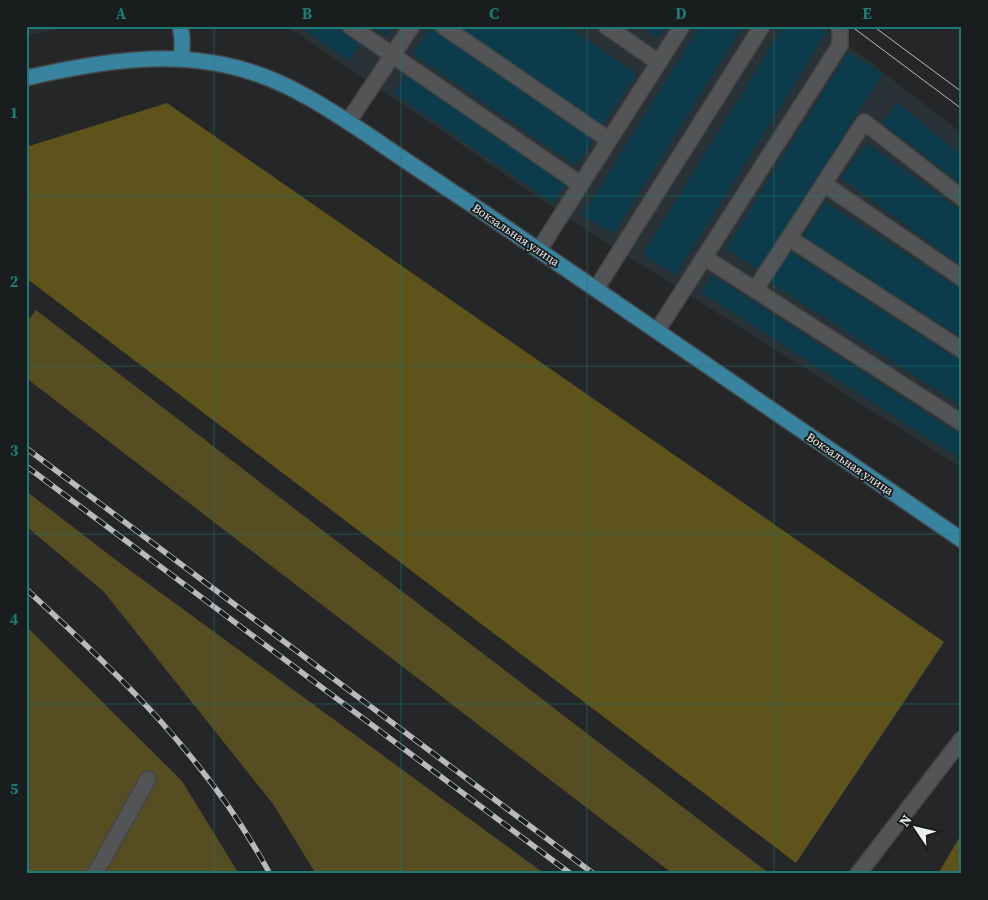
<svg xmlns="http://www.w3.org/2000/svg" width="988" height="900" viewBox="0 0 988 900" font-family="'Source Serif 4',serif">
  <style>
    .built { fill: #293236 }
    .green { fill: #564d23 }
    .forest { fill: #5e531b }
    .building { fill: #0c3b4c }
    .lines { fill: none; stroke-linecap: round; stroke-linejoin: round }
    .minor-casing { stroke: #434546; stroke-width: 18 }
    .major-casing { stroke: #434546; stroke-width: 18 }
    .minor { stroke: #525456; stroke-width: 15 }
    .major { stroke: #38839f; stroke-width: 15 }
    .tram { stroke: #b8babb; stroke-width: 1 }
    .rail-casing { stroke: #b8babb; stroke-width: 5.5 }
    .rail { stroke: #1a1d1e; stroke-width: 4; stroke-dasharray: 11; stroke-linecap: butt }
    .grid { fill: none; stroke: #1a7c74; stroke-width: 1; stroke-opacity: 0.55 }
    .labels { text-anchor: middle; stroke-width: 4; stroke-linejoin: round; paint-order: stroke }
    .street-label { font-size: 12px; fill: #eceeef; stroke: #1a1d1e }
    .neatline { fill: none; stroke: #1a7c74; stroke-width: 2 }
    .grid-label { font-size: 16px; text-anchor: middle; font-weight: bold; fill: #1a7c74 }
  </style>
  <rect width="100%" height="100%" fill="#242627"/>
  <!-- built -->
  <g class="built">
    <polygon points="26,26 73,26 26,36"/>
    <polygon points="287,26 823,26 962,133 962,468 591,233"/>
  </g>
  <!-- green -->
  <g class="green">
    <polygon points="36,310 770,874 673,874 26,378 26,323"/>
    <polygon points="26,491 120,563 545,874 316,874 273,804 104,592 26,526"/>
    <polygon points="26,626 182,781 239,874 26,874"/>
  </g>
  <!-- forest -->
  <g class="forest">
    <polygon points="167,103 944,642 796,863 26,278 26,147"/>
    <polygon points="962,833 962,874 938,874"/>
  </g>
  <!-- building -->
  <g class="building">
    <polygon points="300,26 334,26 360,44 349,61"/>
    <polygon points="372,26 392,26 386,36"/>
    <polygon points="458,26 567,26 637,74 602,126"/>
    <polygon points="640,26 665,26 657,38"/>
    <polygon points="700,26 743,26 614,234 583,215"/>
    <polygon points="784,26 818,26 827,32 676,275 643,254"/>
    <polygon points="431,28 594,140 576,166 413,54"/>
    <polygon points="848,52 883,73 760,270 726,249"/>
    <polygon points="407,74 566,184 553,203 394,93"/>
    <polygon points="897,103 962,155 962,185 882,122"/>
    <polygon points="867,143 962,212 962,266 841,178"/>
    <polygon points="825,202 962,290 962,338 803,236"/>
    <polygon points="788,250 962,362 962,406 768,281"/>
    <polygon points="712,275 962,436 962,460 701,292"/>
  </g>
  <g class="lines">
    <defs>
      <g id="minor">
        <polyline points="350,26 580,184"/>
        <polyline points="443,26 609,140"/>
        <polyline points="606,26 658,62"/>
        <polyline points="348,122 412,26"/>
        <polyline points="824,184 962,278"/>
        <polyline points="789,238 962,350"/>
        <polyline points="539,250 682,26"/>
        <polyline points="704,257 962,423"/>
        <polyline points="596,289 762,26"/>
        <polyline points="755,290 864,122 962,198"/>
        <polyline points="657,331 840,45 840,30 838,26"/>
        <polyline points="95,874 148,779"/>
        <polyline points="858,874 962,739"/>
      </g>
      <g id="major">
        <polyline points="180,26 182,37 182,59"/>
        <path d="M26 78C100 61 177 48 251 72 296 86 336 114 374 139 410 164 447 188 483 212 643 320 802 431 962 540"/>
      </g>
    </defs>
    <!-- minor casing -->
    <use href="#minor" class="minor-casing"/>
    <!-- major casing -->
    <use href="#major" class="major-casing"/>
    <!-- minor -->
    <use href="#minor" class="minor"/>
    <!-- major -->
    <use href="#major" class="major"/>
    <!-- tram -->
    <g class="tram">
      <polyline points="851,26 962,109"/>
      <polyline points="873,26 962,92"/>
    </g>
    <defs>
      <g id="rail">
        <polyline points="26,448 594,874"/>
        <polyline points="26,466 571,874"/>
        <path d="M26 589C121 676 208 759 270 874"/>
      </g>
    </defs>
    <!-- rail casing -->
    <use href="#rail" class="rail-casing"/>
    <!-- rail -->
    <use href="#rail" class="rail"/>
  </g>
  <!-- grid -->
  <path class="grid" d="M214 26V874M401 26V874M587 26V874M774 26V874M26 196H962M26 366H962M26 534H962M26 704H962"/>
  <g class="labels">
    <!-- street labels -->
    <g class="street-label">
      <text transform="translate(516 235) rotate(34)" y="4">Вокзальная улица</text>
      <text transform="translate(850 464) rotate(34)" y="4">Вокзальная улица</text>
    </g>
  </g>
  <!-- border -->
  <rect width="988" height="900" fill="none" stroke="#1a1d1e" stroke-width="55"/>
  <!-- north arrow -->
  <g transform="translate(916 828) rotate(305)" stroke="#1a1d1e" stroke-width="4" paint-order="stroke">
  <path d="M0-4L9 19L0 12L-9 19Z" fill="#eceeef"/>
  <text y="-8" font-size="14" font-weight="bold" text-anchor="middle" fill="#eceeef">N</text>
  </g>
  <rect x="28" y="28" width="932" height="844" class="neatline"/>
  <g class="grid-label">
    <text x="121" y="19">A</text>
    <text x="307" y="19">B</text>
    <text x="494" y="19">C</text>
    <text x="681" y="19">D</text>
    <text x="867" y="19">E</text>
    <text x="14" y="118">1</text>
    <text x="14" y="287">2</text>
    <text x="14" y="456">3</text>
    <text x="14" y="625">4</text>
    <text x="14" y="794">5</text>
  </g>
</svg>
